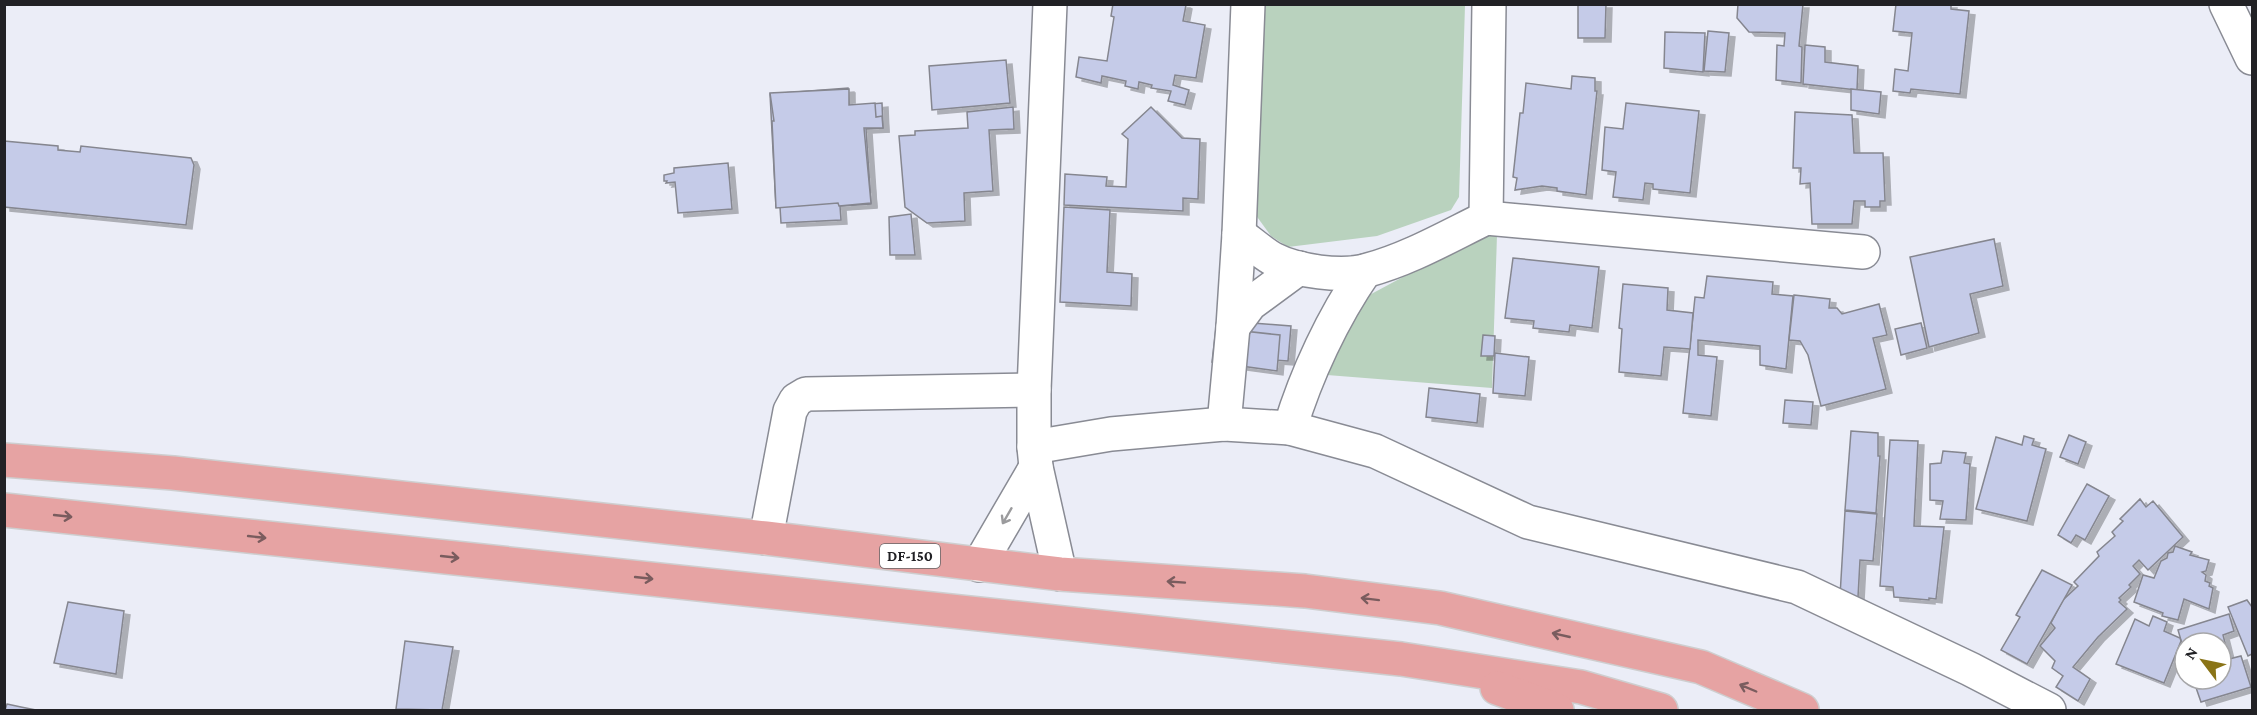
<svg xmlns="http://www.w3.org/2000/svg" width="2257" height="715" viewBox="0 0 2257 715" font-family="'Crimson Pro',serif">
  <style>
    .green { fill: #b9d2be }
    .building { fill: #c5cbe8; stroke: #85868f; stroke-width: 1.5; filter: url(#shadow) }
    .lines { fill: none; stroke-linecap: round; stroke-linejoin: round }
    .minor-casing { stroke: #898b94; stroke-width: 36 }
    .major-casing { stroke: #cececf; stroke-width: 36 }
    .minor { stroke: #fff; stroke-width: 33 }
    .major { stroke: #e6a3a3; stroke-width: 33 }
    .oneway { stroke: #7a5c5e }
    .oneway2 { stroke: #9b9b9d }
    .labels { text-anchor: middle; stroke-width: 5; stroke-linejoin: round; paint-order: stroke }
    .shield { fill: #fff; stroke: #646466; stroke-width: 1.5 }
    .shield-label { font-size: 15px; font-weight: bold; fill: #212125 }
  </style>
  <defs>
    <filter id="shadow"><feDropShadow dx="6" dy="4" stdDeviation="0" flood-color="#0004"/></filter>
  </defs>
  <rect width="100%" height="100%" fill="#ebedf7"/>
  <!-- green -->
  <g class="green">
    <polygon points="1262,5 1465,5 1459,197 1451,210 1377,236 1288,247 1271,236 1255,214"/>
    <polygon points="1481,235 1497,235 1492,388 1327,375 1339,338 1362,299"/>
  </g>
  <!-- building -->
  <g class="building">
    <polygon points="1113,4 1184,4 1186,5 1183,21 1205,25 1196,78 1175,75 1173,85 1189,90 1185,105 1168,101 1171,91 1151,88 1152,85 1139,82 1138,89 1125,86 1126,81 1102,76 1101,83 1076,77 1079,57 1107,61 1114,17 1111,16"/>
    <polygon points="1578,4 1606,4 1605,38 1578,38"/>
    <polygon points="1738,4 1803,4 1799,46 1802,47 1801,83 1776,80 1777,45 1784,46 1785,33 1749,32 1737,18"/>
    <polygon points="1896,4 1951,4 1951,9 1969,11 1960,94 1911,89 1910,93 1893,91 1895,69 1908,71 1912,33 1893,31"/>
    <polygon points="1708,31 1729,33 1725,72 1704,71"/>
    <polygon points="1665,32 1705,33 1703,72 1664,68"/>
    <polygon points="1805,45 1825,47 1825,62 1858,66 1857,90 1803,84"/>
    <polygon points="1006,60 1010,103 932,110 929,66"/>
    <polygon points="1572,76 1595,78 1595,91 1597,91 1586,195 1557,191 1557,188 1542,186 1515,190 1517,178 1513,177 1520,113 1523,113 1526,83 1571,89"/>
    <polygon points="848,88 849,106 882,103 883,128 866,129 871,204 840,206 841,220 781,223 780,207 776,207 770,94"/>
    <polygon points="849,89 849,105 875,103 876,117 882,116 883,128 864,128 871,203 839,206 838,203 776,208 772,121 774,121 770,93"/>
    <polygon points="1851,89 1881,92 1879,114 1851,110"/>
    <polygon points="1626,103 1699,111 1690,193 1653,189 1653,184 1645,183 1643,200 1613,197 1616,172 1602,170 1605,127 1623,129"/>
    <polygon points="1013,107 1014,129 989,130 993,191 964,193 965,221 927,223 905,207 899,136 915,135 915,131 968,128 967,112"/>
    <polygon points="1151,107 1182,138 1200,139 1198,199 1183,198 1183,211 1064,205 1065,174 1107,177 1106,186 1126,187 1128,139 1122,134"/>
    <polygon points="1795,112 1852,115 1854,153 1883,153 1885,201 1880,201 1880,207 1865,207 1865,201 1854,201 1852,224 1812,224 1810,183 1800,184 1801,168 1793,168"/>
    <polygon points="4,141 58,146 58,150 80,152 81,146 191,158 194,165 186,225 4,207"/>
    <polygon points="728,163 732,209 678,213 675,182 666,183 667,181 664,181 664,175 674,173 674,168"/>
    <polygon points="1064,207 1110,210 1107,272 1132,274 1131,306 1060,302"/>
    <polygon points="911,214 915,255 890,255 889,217"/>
    <polygon points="1994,239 2003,286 1970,294 1979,333 1929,347 1910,257"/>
    <polygon points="1513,258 1599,267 1592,328 1570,325 1569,332 1533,328 1534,321 1505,318"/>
    <polygon points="1707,276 1773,282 1772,294 1793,296 1786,369 1760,365 1760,346 1698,340 1698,355 1717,357 1711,416 1683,413 1695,297 1704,298"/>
    <polygon points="1623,284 1668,288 1667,310 1693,313 1690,349 1664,347 1661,376 1619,372 1622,329 1619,328"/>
    <polygon points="1794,295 1830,299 1829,308 1837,308 1842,314 1879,304 1887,335 1873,338 1886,389 1821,406 1808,355 1800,341 1789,340"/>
    <polygon points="1239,322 1291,326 1288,361 1243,358"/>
    <polygon points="1921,323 1927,348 1901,355 1895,329"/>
    <polygon points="1216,328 1280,335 1277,371 1212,362"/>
    <polygon points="1483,335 1495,336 1494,356 1481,356"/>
    <polygon points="1495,353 1529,357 1525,396 1493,393"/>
    <polygon points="1429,388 1480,394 1477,423 1426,417"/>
    <polygon points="1785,400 1813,402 1811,425 1783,423"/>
    <polygon points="1851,431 1878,433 1878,456 1880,456 1876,513 1845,510"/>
    <polygon points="2069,435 2086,442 2078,464 2060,457"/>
    <polygon points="2024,436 2034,439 2032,445 2046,449 2027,521 1976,509 1996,437 2022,445"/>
    <polygon points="1890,440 1918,441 1914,526 1944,527 1936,599 1929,598 1929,600 1894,597 1893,587 1880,586"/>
    <polygon points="1943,451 1966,453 1964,463 1970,464 1966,520 1940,519 1943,501 1930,500 1930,464 1941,463"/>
    <polygon points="2087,484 2109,496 2085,540 2076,535 2071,543 2058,535"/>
    <polygon points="2140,499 2146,507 2153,501 2183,537 2148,570 2139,560 2133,566 2140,574 2129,585 2131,587 2119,598 2121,600 2119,602 2127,609 2098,637 2073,667 2090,679 2078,701 2056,687 2063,676 2052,668 2055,661 2040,646 2055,628 2051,623 2063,600 2078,586 2074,582 2099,556 2097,552 2115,536 2112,532 2123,521 2120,519"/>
    <polygon points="1845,511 1877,514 1873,561 1860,560 1858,597 1840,596"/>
    <polygon points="2175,546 2192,552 2190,555 2209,560 2206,571 2202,572 2206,575 2205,581 2210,583 2209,586 2213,588 2209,609 2184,599 2178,620 2162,616 2163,613 2134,602 2143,575 2154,578 2161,561 2167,558 2168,553 2173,552"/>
    <polygon points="2042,570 2072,585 2027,664 2001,650 2020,617 2016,615"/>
    <polygon points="2247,600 2252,607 2252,654 2248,656 2228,607"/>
    <polygon points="68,602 124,611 116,674 54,663"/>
    <polygon points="2229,614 2234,631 2223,635 2229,659 2241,656 2251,687 2201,702 2193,679 2221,679 2221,643 2185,643 2185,654 2178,630"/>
    <polygon points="2153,616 2167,622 2164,631 2180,638 2181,641 2164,683 2116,664 2135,619 2149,626"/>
    <polygon points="405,641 453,647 442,710 396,709"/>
    <polygon points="7,704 21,707 36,710 5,710"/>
  </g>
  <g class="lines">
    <defs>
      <g id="minor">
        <polyline points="2226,4 2252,58"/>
        <polyline points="1486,218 1489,4"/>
        <path d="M1239 234C1250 242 1261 252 1273 259 1296 271 1342 278 1368 270 1409 259 1447 237 1486 218L1863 252"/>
        <polyline points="1233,327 1250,304 1299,268"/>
        <polyline points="1224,424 1233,327 1239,234 1248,4"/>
        <polyline points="1290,428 1375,451 1528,522 1797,587 1970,669 2049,710"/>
        <polyline points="1034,447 1034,390 1050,4"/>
        <polyline points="766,538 790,411 796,400 806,394 1034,390"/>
        <polyline points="979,565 1036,467"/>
        <path d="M1060 574 1036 467 1034 447 1111 434 1224 424 1290 428C1306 375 1333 317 1365 271"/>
      </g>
      <g id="major">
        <polyline points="4,460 173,473 766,538 1060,574 1305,591 1440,608 1701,667 1802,710"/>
        <polyline points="4,510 1401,659 1581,687 1661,710"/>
        <polyline points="1497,688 1557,710"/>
      </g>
    </defs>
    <!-- minor casing -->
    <use href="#minor" class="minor-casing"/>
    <!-- major casing -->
    <use href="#major" class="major-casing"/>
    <!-- minor -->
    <use href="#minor" class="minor"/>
    <!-- major -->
    <use href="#major" class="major"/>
  </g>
  <!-- one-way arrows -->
  <defs><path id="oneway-shaft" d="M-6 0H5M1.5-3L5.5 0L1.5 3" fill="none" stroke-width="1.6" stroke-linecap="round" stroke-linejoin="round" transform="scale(1.5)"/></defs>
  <g class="oneway">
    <use href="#oneway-shaft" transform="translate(63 516) rotate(6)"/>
    <use href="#oneway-shaft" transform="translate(257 537) rotate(6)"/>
    <use href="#oneway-shaft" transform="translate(450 557) rotate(6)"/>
    <use href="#oneway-shaft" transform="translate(644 578) rotate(6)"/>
    <use href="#oneway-shaft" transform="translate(1176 582) rotate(-176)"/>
    <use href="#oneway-shaft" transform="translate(1370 599) rotate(-173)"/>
    <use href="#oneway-shaft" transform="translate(1561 635) rotate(-167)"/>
    <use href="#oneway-shaft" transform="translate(1748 688) rotate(-157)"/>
  </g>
  <use class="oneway2" href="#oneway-shaft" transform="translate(1007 516) rotate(120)"/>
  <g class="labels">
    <!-- shield labels -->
    <rect class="shield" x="880" y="544" width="60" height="24" rx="4.5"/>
    <g class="shield-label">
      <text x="910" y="561">DF-150</text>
    </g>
  </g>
  <!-- border -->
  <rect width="2257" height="715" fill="none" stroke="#212125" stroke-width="12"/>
  <!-- north arrow -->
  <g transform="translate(2203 661) rotate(302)"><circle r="28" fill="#ffffff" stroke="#a6a6a8" stroke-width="1.5"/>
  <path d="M0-4.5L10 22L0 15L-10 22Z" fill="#8a7417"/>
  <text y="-9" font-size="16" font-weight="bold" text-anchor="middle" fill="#212125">N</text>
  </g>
</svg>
